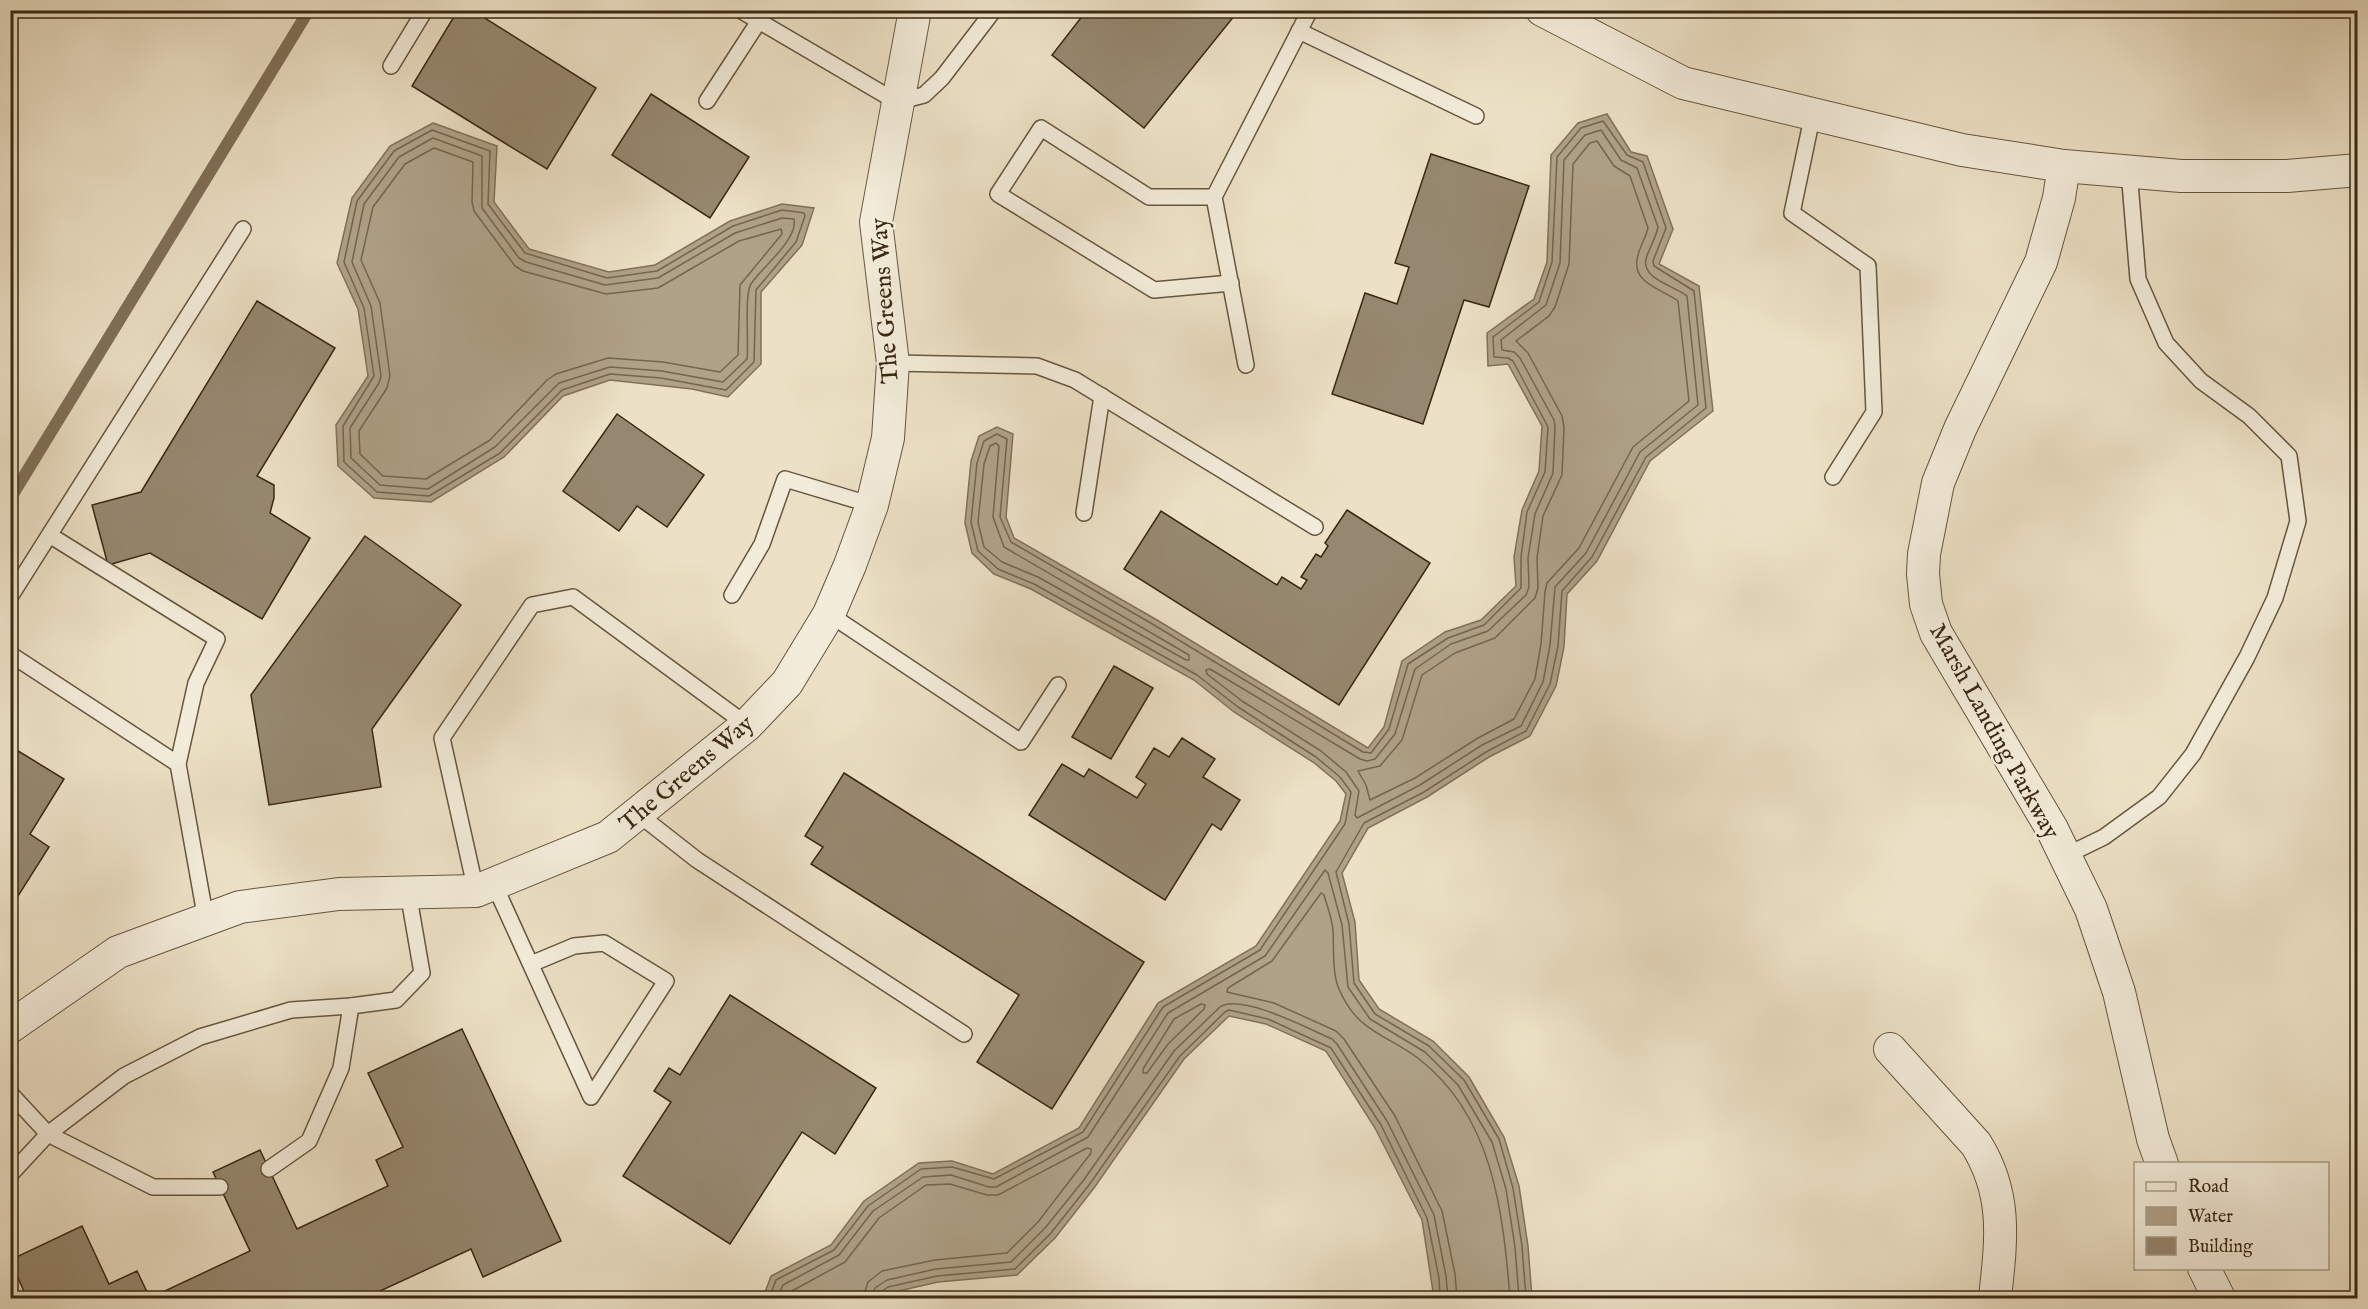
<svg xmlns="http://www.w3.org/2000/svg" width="2368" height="1309" viewBox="0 0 2368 1309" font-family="'IM FELL English',serif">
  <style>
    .water { fill: #afa289; stroke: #807159; stroke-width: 1.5 }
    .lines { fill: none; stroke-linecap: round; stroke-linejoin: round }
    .shore { stroke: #74654e; stroke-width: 1.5 }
    .stream { stroke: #807159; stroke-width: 12 }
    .building { fill: #968870; stroke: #392812; stroke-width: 1.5 }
    .service-casing { stroke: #66563f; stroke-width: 18 }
    .minor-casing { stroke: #66563f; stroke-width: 34 }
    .service { stroke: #f3ecda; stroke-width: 15 }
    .minor { stroke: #f3ecda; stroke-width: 32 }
    .labels { text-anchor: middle; stroke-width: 5; stroke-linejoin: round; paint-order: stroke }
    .street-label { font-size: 24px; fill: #392812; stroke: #f3ecda }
  </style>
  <rect width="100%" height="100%" fill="#ece1c6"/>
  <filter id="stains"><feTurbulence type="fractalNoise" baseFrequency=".00333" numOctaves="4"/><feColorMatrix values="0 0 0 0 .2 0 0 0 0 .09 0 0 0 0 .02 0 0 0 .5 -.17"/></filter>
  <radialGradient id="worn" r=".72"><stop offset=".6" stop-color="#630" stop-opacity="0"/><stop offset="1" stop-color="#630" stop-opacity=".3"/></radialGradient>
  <!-- water -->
  <g class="water">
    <polygon points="1607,114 1631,152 1647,156 1673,229 1659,264 1699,286 1713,411 1650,461 1597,561 1567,594 1564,647 1556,686 1530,736 1489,757 1427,797 1368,828 1342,873 1355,922 1359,980 1379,1009 1433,1041 1469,1077 1504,1137 1519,1186 1528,1246 1532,1298 1434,1298 1422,1220 1375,1128 1326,1051 1266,1024 1229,1016 1184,1059 1094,1188 1055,1238 1017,1275 938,1282 890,1293 882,1298 763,1298 771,1276 831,1245 864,1201 919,1163 952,1161 993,1174 1079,1128 1158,1003 1256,946 1340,821 1346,794 1336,781 1313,762 1234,712 1194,680 1031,589 994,574 972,553 965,523 971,461 979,436 997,427 1013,434 1006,517 1014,538 1157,620 1368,748 1384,727 1402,661 1445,632 1481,620 1516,586 1514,557 1522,510 1539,471 1542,426 1508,364 1488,366 1487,333 1534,299 1547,262 1551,155 1578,123"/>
    <polygon points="433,123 497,146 494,202 529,249 609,272 655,265 730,221 782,204 814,208 802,245 761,292 761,364 728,397 692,389 610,380 563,396 504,457 431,502 374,498 338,466 336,425 368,376 358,309 337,263 352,198 390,146"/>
  </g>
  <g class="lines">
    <!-- shore -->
    <g class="shore">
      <polygon points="432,130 490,151 488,204 525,253 607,278 657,271 733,226 782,210 804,213 805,216 796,242 756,290 754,362 726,390 661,378 610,374 562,390 500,453 429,496 377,492 344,462 343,426 374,376 364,308 344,262 357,201 394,151"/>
      <path d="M1601 130 1621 160 1637 168 1658 227C1656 238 1649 248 1646 259 1641 279 1675 286 1687 296L1698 405 1640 452 1586 553 1555 587 1550 645 1543 682 1521 726 1482 745 1420 785 1357 818 1355 815 1359 791 1346 772 1321 751 1242 701 1207 674 1206 670 1210 669 1360 759 1367 761 1375 759 1395 734 1415 669 1451 644 1488 631 1526 595 1529 587 1528 558 1535 514 1553 473 1555 427 1554 420 1520 358 1514 352 1502 350 1501 340 1546 305 1560 263 1564 160 1585 135Z"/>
      <path d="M433 138 482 156V208L519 258 526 262 605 285 658 278 735 233 782 218 794 219C798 240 762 267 751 284 744 295 749 342 747 359L723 382 662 371 610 367 559 383 495 447 428 489 380 485 351 458 350 428 379 383 381 376 371 306 352 262 364 204 399 157Z"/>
      <path d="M1597 141 1614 166 1630 176 1648 228C1646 238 1638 249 1637 260 1633 284 1664 290 1678 301L1689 401 1633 447 1579 548 1547 583 1545 592 1541 644 1535 679 1514 719 1478 738 1415 778 1370 800 1366 785 1358 771 1380 766 1402 740 1422 675 1455 653 1495 638 1535 598 1538 588 1537 558 1543 516 1562 475 1564 427 1562 416 1528 353 1516 341 1549 316 1555 307 1569 264 1573 164 1590 143Z"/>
      <polygon points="434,148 473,162 472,202 474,211 515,266 523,271 606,294 658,288 739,241 781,229 782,234 740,285 738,355 720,372 663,362 608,358 556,374 547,380 490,440 426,479 383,476 360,454 359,431 387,388 390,376 380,303 361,260 373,207 405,164"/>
      <polygon points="996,443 999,446 993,517 1004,547 1189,655 1189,660 1186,660 1038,577 1002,562 984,547 978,522 984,464 990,446"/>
      <polygon points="1201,1004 1205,1005 1204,1009 1168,1044 1147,1073 1143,1073 1143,1069 1174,1019"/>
      <polyline points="769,1298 776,1280 834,1250 868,1206 921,1169 952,1167 994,1179 1083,1132 1163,1007 1260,950 1345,824 1351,792 1340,777 1316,757 1238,707 1197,675 1034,584 998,569 978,551 971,522 977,463 984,441 997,434 1007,439 1000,517 1011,542 1154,625 1363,752 1371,753 1389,729 1408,664 1448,638 1484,625 1521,588 1521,557 1527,512 1545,472 1548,427 1513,361 1508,358 1494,357 1493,337 1539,302 1552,262 1557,157 1581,128 1603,121 1627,155 1643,162 1666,228 1653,261 1654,266 1694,291 1706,408 1646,457 1592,557 1562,591 1558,646 1550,684 1526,731 1486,752 1424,792 1364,823 1336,872 1349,924 1354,983 1375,1014 1429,1046 1464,1080 1499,1139 1513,1188 1522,1246 1526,1298"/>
      <polyline points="777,1298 783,1285 839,1255 873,1211 923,1177 951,1175 989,1187 996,1187 1088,1137 1168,1013 1265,956 1325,870 1328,873 1342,925 1348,987 1370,1019 1425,1052 1458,1085 1492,1142 1506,1189 1515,1247 1519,1298"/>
      <polyline points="787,1298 790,1292 845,1262 879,1218 926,1185 950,1184 987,1195 998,1195 1087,1148 1091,1149 1091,1153 1038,1222 1007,1253 935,1260 882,1271 868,1282 863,1298"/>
      <path d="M872 1298 875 1288 887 1280 936 1269 1011 1262 1045 1228 1083 1181 1174 1051 1220 1007C1241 993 1309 1029 1332 1039L1337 1044 1387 1121 1434 1215 1446 1276 1448 1298"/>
      <polyline points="879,1298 881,1292 888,1287 937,1276 1015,1269 1051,1233 1089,1185 1180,1056 1225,1012 1229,1010 1268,1019 1331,1048 1381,1125 1427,1218 1439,1278 1440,1298"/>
      <path d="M1457 1298 1455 1274 1442 1211 1395 1116 1344 1039 1336 1031 1274 1003 1227 992 1228 988 1272 961 1321 893 1324 895C1327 906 1332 918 1333 930 1334 947 1332 974 1339 989 1357 1032 1386 1034 1419 1059 1493 1116 1503 1212 1510 1298"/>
    </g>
    <!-- stream -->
    <polyline class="stream" points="10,499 309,10"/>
  </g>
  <!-- building -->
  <g class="building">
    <polygon points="458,10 472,10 596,88 547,169 412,86"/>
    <polygon points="1087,10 1239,10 1144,128 1052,55"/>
    <polygon points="651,94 749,157 710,218 612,155"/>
    <polygon points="1431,154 1529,186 1489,307 1464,300 1423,424 1332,394 1365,293 1397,304 1409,267 1395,263"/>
    <polygon points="257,301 335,348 257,476 274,485 274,498 270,513 310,538 262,619 150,553 108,565 92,505 141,492"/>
    <polygon points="617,414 704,475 667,527 637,506 619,531 563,491"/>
    <polygon points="1347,510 1430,563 1339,705 1124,569 1161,511 1277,585 1282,577 1301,589 1307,580 1301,577 1316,554 1321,557 1328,546 1325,543"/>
    <polygon points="365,536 461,605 372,729 381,787 269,805 251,695"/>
    <polygon points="1114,666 1153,688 1111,759 1072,737"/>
    <polygon points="1182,738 1215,759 1203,777 1240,800 1221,830 1212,824 1165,900 1029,815 1062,764 1084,777 1089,769 1137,798 1146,784 1136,777 1154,748 1169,757"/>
    <polygon points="10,746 64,779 30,834 49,847 13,904 10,902"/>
    <polygon points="844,773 1144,962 1052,1109 977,1062 1019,995 811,864 823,847 805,836"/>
    <polygon points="730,995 876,1088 835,1154 802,1132 730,1244 623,1176 671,1102 654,1091 669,1068 680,1075"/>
    <polygon points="462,1029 561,1241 483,1277 471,1249 365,1298 27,1298 10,1260 82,1226 109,1284 137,1271 150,1298 250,1251 213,1172 260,1150 297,1229 388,1186 376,1160 403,1147 368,1073"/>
  </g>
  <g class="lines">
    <defs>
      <g id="service">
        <polyline points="740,10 897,102 924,95 942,78 994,10"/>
        <polyline points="1299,31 1476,116"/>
        <polyline points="391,66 425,10"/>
        <polyline points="707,101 759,21"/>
        <polyline points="1813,113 1792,213 1868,266 1874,412 1833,477"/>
        <polyline points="1214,197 1149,197 1041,128 998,194 1154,290 1231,283"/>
        <polyline points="893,363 1037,366 1075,380 1315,527"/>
        <polyline points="1246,365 1214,197 1310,10"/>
        <polyline points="1084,513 1102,396"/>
        <polyline points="51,536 217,639 196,683 178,764 206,920"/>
        <polyline points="732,595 762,544 785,479 872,505"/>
        <polyline points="10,597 243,229"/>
        <polyline points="829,614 1021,742 1058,685"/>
        <polyline points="10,654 178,764"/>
        <polyline points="637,813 697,860 964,1034"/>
        <polyline points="2065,856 2104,837 2159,797 2193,754 2247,657 2275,598 2298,521 2289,456 2249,416 2201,381 2166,343 2138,279 2129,171"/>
        <polyline points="494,884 591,1097 666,981 604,943 574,946 531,964"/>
        <polyline points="476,891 442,738 532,605 573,597 747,725"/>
        <polyline points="10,1093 48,1134 153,1187 220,1187"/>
        <polyline points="269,1169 309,1141 341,1068 351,1006"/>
        <polyline points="10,1175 48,1134 124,1076 200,1037 291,1010 351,1006 396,1000 422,973 408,892"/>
      </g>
      <g id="minor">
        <polyline points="1542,10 1683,83 1962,150 2064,166 2181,176 2287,176 2358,170"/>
        <polyline points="2064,166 2059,198 2041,262 1960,429 1938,483 1924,554 1923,574 1926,604 1936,633 2052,829 2091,909 2119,992 2153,1139 2162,1164"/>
        <polyline points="10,1027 118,952 240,907 339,894 476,891 608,837 747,725 787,683 829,614 850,565 872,505 888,438 893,363 876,222 915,10"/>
        <path d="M1890 1049 1976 1144C2008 1195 2001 1242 1995 1298"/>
        <polyline points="2204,1268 2219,1298"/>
      </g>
    </defs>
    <!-- service casing -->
    <use href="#service" class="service-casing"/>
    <!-- minor casing -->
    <use href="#minor" class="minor-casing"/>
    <!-- service -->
    <use href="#service" class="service"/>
    <!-- minor -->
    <use href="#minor" class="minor"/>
  </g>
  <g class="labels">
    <!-- street labels -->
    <g class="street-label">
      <text transform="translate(884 301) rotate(-94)" y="8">The Greens Way</text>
      <text transform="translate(1995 731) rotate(61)" y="8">Marsh Landing Parkway</text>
      <text transform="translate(686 773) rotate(-40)" y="8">The Greens Way</text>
    </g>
  </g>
  <!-- margin -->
  <rect width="2368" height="1309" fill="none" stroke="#ece1c6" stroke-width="36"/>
  <rect x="12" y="12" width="2344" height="1285" fill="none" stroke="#392812" stroke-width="3"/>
  <rect x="18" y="18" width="2332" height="1273" fill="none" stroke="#392812" stroke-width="1.5"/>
  <!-- legend -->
  <rect x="2134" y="1162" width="195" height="108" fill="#f3ecda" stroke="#a99e8a" stroke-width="1.5"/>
  <rect x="2146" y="1182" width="30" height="9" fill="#f3ecda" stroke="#a99e8a" stroke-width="1.5"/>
  <text x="2188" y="1192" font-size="18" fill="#392812">Road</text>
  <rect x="2146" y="1207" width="30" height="18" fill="#afa289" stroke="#a99e8a" stroke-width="1.5"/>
  <text x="2188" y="1222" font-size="18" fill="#392812">Water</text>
  <rect x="2146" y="1237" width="30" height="18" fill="#968870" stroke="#a99e8a" stroke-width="1.5"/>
  <text x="2188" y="1252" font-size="18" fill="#392812">Building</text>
  <rect width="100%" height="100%" filter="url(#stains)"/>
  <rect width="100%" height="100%" fill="url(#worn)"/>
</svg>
